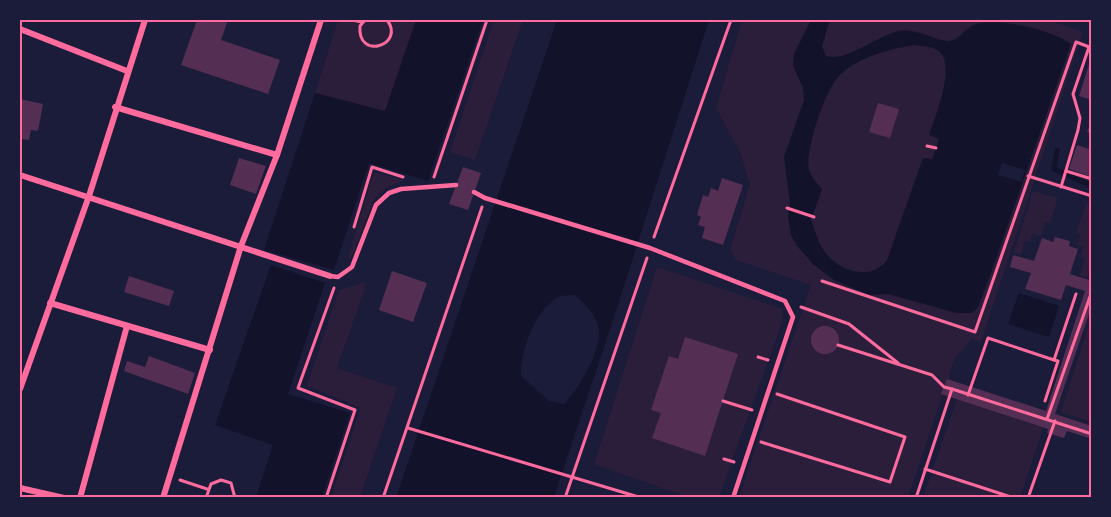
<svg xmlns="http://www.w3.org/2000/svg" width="1111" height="517" viewBox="0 0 1111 517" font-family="'Nunito Sans',sans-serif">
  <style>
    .green { fill: #2a1e3b }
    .water { fill: #12122b; fill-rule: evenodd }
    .pier { fill: #1b1b3a }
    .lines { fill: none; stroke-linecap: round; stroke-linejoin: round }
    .stream { stroke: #12122b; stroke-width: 5 }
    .building { fill: #542f53 }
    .path { stroke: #ff6b9d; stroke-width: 3 }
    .service { stroke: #ff6b9d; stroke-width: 4.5 }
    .minor { stroke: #ff6b9d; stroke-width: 6 }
    .neatline { fill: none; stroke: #ff6b9d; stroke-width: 2 }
  </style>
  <rect width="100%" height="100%" fill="#1b1b3a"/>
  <!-- green -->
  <g class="green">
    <polygon points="338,20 416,20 385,112 315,93"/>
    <polygon points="494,20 523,20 475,160 450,152"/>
    <polygon points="742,20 1047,20 1083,32 981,342 972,339 955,358 908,497 739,497 811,285 736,260 730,250 750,184 740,152 716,108"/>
    <polygon points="374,172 405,180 386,188 375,198 352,256 347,260"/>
    <polygon points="1033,191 1058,198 1050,223 1045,222 1041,236 1032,233 1030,242 1025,241 1021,254 1014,252"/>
    <polygon points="1086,204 1092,206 1091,266 1087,278 1080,275 1085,259 1080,257 1083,247 1077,245 1081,234 1076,233"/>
    <polygon points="657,267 782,309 783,320 719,497 688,497 594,464"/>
    <polygon points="367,282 337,368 397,388 360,497 331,497 361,408 307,386 339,290"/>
    <polygon points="1091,318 1091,422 1061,412"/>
    <polygon points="957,399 1043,428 1020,497 923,498"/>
  </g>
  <!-- water -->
  <g class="water">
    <polygon points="416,20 483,20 428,181 369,163 334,270 264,250 315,93 385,111"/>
    <path d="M557 20H709L615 314 554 497 396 498ZM575 295C584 304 597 315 599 329 601 354 579 386 565 404L549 401 521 376C519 353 537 304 561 296 565 295 571 295 575 295Z"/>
    <path d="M811 20H830L822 46 826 56C845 63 878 35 899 31 916 28 931 39 948 41 957 42 965 29 974 25 995 16 1053 30 1071 44L990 276 978 307 972 313H956L888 294 869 295 834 280 814 265 797 246 791 235 788 217 790 203 784 157 804 100 803 88 793 66 794 54ZM914 45C921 46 931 46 937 50 958 62 935 117 929 135L939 139 932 159 923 158 887 260C871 282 838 271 824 251 818 242 815 230 811 220L822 189C817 183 812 178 809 170 804 152 825 91 838 77 857 57 887 50 914 45Z"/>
    <polygon points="271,265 325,283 288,394 350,413 322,497 256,497 273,445 215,425"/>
    <polygon points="1019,293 1059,306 1049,337 1008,324"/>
  </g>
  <!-- pier -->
  <polygon class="pier" points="1002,163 1025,170 1021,182 998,175"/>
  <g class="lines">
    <!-- stream -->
    <polyline class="stream" points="1057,150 1054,169 1092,186"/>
  </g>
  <!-- building -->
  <g class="building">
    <polygon points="197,20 228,20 221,40 280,60 268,94 181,65"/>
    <polygon points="1091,58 1092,58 1092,100 1079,96"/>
    <polygon points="20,99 43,104 38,131 31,130 29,140 20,139"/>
    <polygon points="878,103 899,109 890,138 869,132"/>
    <polygon points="1092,119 1092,134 1087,132"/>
    <polygon points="1077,145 1092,150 1092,177 1069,169"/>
    <polygon points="239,158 266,166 256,194 230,185"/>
    <polygon points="463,167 481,173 468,210 449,204"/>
    <polygon points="722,178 743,185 723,245 702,238 705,227 698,225 701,217 697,215 703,195 708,197 711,188 718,191"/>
    <polygon points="1055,237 1070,241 1069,246 1078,249 1070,274 1089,280 1092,274 1092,305 1055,414 1092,426 1092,439 1067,431 1064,438 1047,433 1048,429 941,394 947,379 1046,411 1085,291 1066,285 1061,300 1025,289 1031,273 1010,267 1013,255 1034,261 1042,238 1053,242"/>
    <polygon points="392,271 427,283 413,322 379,310"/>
    <polygon points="129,276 174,291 169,306 124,292"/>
    <circle cx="825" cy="340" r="14"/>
    <polygon points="685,337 738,354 705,456 652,438 661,413 651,410 669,356 678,359"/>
    <polygon points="149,356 195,373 188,394 124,371 127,361 145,367"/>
  </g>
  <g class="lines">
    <!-- path -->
    <g class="path">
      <polyline points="352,20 362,22"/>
      <path d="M365 20 360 26C357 61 406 45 387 20"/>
      <polyline points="1087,20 1092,21"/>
      <polyline points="927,146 936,148"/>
      <polyline points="1066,171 1092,179"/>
      <polyline points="1028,176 1092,196"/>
      <polyline points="434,177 487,20"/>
      <polyline points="1061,187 1078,130 1080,118 1073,94 1089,47"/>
      <polyline points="787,208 814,217"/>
      <polyline points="354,227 372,167 403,177"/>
      <polyline points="654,237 731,20"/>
      <polyline points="822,281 975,332 1076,42 1092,48"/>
      <polyline points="801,307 849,324 898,363"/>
      <polyline points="1091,331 1092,331"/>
      <polyline points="838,345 932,375 944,387 952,389 1092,434"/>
      <polyline points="758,357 768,360"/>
      <polyline points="968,395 988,338 1054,360 1076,294"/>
      <polyline points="723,401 752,410"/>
      <polyline points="1045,401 1058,361 1054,360"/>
      <polyline points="1047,419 1092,291"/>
      <polyline points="408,428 642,498"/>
      <polyline points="761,442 890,482 905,437 777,394"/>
      <polyline points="724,459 734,462"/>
      <polyline points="925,469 1014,498"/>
      <polyline points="180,480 207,489"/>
      <polyline points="206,498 211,484 221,480 231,483 235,498"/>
      <polyline points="326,498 355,410 298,388 334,288"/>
      <polyline points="383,498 482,207"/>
      <polyline points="565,498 647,258"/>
      <polyline points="916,498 952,389"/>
      <polyline points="1028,498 1055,421"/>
    </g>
    <!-- service -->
    <g class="service">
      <polyline points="474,192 485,198 650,248 785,301 793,317 733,498"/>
      <polyline points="330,276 338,277 352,267 376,205 389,193 401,189 456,185"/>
    </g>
    <!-- minor -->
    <g class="minor">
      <polyline points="20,29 127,71"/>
      <polyline points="115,107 277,155"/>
      <polyline points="20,175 330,276"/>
      <polyline points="50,303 210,350"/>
      <polyline points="20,389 89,196 145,20"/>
      <polyline points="20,488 64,498"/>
      <polyline points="80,498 127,326"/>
      <polyline points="163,498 241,246 277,155 321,20"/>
    </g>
  </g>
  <!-- border -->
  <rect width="1111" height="517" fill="none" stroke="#1b1b3a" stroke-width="42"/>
  <rect x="21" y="21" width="1069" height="475" class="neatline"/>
</svg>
